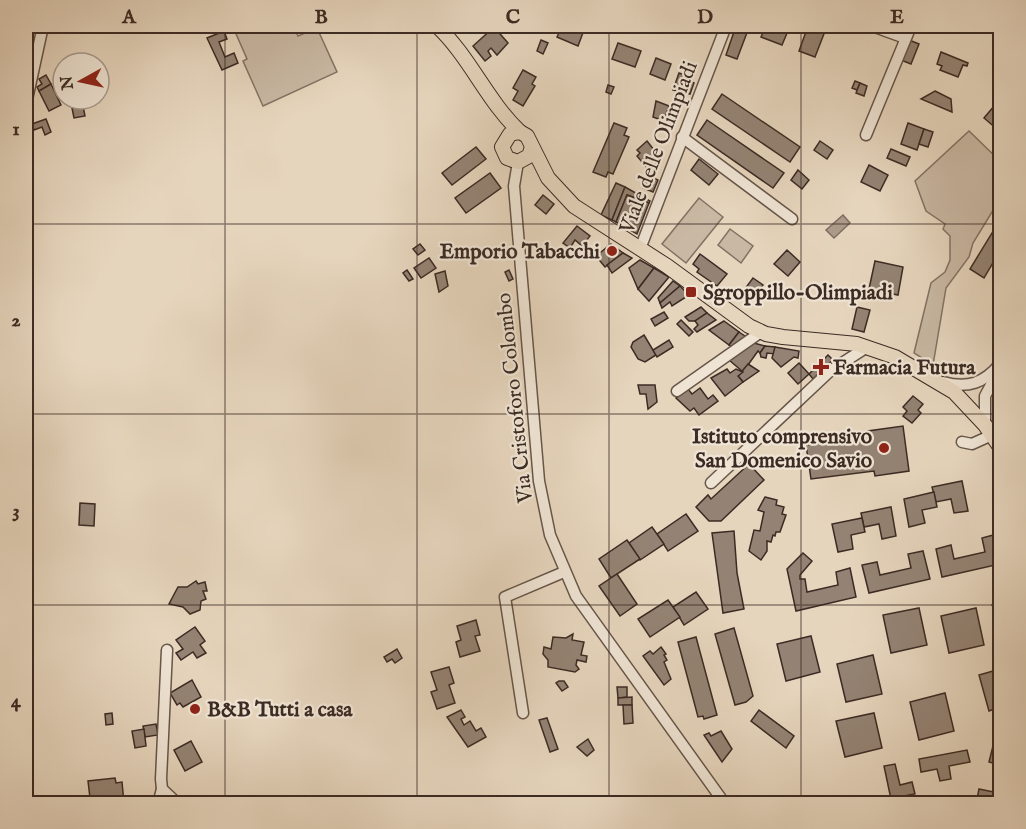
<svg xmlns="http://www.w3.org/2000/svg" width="1026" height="829" viewBox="0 0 1026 829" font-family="'IM FELL English',serif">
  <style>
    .green { fill: #c9b8a3; stroke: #827264; stroke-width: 1.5 }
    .water { fill: #ac9b89; stroke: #7f6e61; stroke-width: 1.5 }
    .building { fill: #948374; stroke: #3c2b24; stroke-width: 1.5 }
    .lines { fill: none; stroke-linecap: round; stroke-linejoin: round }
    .minor-casing { stroke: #66564a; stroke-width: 13 }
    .major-casing { stroke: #3c2b24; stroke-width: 16 }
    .minor { stroke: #efe4d4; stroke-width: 10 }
    .major { stroke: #e6d5bd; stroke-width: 14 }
    .grid { fill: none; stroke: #3c2b24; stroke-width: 1.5; stroke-opacity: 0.55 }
    .poi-dot { fill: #8f2418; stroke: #efe4d4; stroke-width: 2 }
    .labels { text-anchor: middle; stroke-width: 4.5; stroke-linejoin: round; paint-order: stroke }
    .street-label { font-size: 21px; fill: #3c2b24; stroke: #efe4d4 }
    .poi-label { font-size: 21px; font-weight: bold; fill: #3c2b24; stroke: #efe4d4; text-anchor: start }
    .neatline { fill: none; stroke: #3c2b24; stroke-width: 2 }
    .grid-label { font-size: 20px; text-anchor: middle; font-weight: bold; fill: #3c2b24 }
  </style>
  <rect width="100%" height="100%" fill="#e6d5bd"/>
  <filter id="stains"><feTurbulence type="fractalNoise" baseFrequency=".00333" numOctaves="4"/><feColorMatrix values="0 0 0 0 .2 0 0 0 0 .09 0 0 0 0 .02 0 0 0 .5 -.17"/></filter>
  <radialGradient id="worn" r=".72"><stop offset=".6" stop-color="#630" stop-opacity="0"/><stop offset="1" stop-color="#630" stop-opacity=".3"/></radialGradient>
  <!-- green -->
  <g class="green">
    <polygon points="237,26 293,26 298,36 317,28 337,72 263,106 243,61 247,59 233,27"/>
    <polygon points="969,131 1000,161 1000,199 973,243 969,257 946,288 933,365 914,353 931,283 945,272 950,260 950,236 943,229 945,224 926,211 915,181"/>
    <polygon points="699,198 723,217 686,263 662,244"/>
    <polygon points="730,229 753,246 741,263 718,245"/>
  </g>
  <!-- water -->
  <polygon class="water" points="843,215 850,223 834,238 826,230"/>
  <!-- building -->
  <g class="building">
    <polygon points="562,26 574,26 584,30 578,46 557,37"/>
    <polygon points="736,26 748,30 737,59 726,55"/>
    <polygon points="773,26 790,26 782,45 761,37 764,30 770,32"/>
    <polygon points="808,26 827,26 815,57 799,51"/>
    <polygon points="932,26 950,26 947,33"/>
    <polygon points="494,27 508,43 497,55 491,48 488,51 491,56 485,61 473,46"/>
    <polygon points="224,31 227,39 219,42 225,57 234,53 238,63 222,70 207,38"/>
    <polygon points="541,40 548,43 543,54 537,51"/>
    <polygon points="909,40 919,44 911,64 901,60"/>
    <polygon points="618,43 641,51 635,67 612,59"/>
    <polygon points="941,52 968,63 967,66 963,65 958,77 940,70 942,66 937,64"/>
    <polygon points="656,58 671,64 665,80 650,74"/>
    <polygon points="523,70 536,77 532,84 535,86 523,106 513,100 518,91 513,88"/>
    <polygon points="679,73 690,77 689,81 694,83 690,94 673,90"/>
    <polygon points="46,75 51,84 39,91 37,87 42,84 39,79"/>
    <polygon points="855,81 860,83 857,90 852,88"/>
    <polygon points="860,83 867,86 864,96 856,93"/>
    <polygon points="51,84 61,105 49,111 39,91"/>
    <polygon points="608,85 614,87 611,94 606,92"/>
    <polygon points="935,91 951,99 952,112 921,99"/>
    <polygon points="722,94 800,147 790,162 712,109"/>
    <polygon points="1000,99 1000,127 998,130 984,118"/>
    <polygon points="656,101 669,106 664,121 653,117"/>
    <polygon points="83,106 85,116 74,118 72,108"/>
    <polygon points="46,119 51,132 45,135 42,127 34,130 32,124"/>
    <polygon points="707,120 784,173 773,188 697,135"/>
    <polygon points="614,123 627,128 624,135 629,137 613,174 608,172 606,177 593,172"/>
    <polygon points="908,123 924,129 917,150 901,144"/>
    <polygon points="924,129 933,132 928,147 919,144"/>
    <polygon points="647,141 658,155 655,158 658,161 648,169 637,156 640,153 637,150"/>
    <polygon points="820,141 833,150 827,159 814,150"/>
    <polygon points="476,147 486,159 452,185 442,173"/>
    <polygon points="891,149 910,157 906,166 887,158"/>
    <polygon points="699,159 718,174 709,185 691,170"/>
    <polygon points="869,165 888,175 880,191 861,182"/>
    <polygon points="798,170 809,180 802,189 791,180"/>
    <polygon points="490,173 501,188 466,213 455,198"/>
    <polygon points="650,176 658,180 653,192 643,188"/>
    <polygon points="616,183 625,187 612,220 601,215"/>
    <polygon points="625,187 650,201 649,203 627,195 616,222 612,220"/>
    <polygon points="543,195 554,204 546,214 535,205"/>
    <polygon points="627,195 649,203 637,234 616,222"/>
    <polygon points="577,226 590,236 582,246 575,240 570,248 563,243"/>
    <polygon points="995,228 1000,232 1000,251 984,278 970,269"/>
    <polygon points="420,244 425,250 418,255 413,249"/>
    <polygon points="611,244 623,253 605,267 596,256"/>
    <polygon points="787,250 800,262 788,276 774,264"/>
    <polygon points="623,253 632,258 612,273 607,265"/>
    <polygon points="700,254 727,274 717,286 697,272 699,269 693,264"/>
    <polygon points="429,258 436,268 421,278 414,268"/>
    <polygon points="640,260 654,268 638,289 629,268"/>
    <polygon points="875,261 903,267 898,295 869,289"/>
    <polygon points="654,268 669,277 649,301 638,289"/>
    <polygon points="407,270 413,279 409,281 403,273"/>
    <polygon points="509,270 513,279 509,281 505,272"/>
    <polygon points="445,271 448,286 439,292 435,274"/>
    <polygon points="753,278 763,285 754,298 744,290"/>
    <polygon points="673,281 680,286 660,303 658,298"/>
    <polygon points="680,286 689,295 672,306 670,302 662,308 660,303"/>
    <polygon points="701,307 707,313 695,321 689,321 685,317"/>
    <polygon points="857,307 870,310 864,332 852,329"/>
    <polygon points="664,312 668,318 655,326 651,319"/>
    <polygon points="707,313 716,320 697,332 694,329 698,325 695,321"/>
    <polygon points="681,320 693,332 689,336 677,324"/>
    <polygon points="724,321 739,332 729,345 709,330"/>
    <polygon points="739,332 748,338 735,350 729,345"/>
    <polygon points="644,335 656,355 645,362 638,359 631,347 633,342"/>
    <polygon points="669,340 673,347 657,357 653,350"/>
    <polygon points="750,342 765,346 760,353 758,351 743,372 728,359"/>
    <polygon points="765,346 775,347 775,354 767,353 766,358 761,357 760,353"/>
    <polygon points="775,347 799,351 798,358 794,357 781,367 772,358"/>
    <polygon points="828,355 833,360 813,379 809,374"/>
    <polygon points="799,363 809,374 798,384 788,373"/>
    <polygon points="748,364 759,371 743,382 738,376"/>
    <polygon points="727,369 730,373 736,369 743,372 738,376 743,382 725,396 711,378"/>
    <polygon points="638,385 655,385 657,402 648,409 646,394 640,394"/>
    <polygon points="700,388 708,399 713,395 718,401 699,415 694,408 690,411 676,398 688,389 692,394"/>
    <polygon points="913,396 923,404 918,410 921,413 912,423 903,416 907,411 903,407"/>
    <polygon points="903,426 909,471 875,476 874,471 811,479 806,445 869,436 868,431"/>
    <polygon points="749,464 764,480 721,521 709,521 696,507 708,495 711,499"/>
    <polygon points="962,481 968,511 954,513 951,499 936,502 932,487"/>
    <polygon points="934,492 937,507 922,510 925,523 909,527 904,499"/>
    <polygon points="765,497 777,500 776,505 784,507 782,514 786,515 780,532 776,532 775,536 773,535 771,542 767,541 767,551 761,560 749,551 754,530 760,531 764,512 758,510"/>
    <polygon points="80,503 95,504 94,526 79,525"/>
    <polygon points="891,507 896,536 882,539 879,524 864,527 861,513"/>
    <polygon points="686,514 698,531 668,551 657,534"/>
    <polygon points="862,518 865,532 851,535 853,549 838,552 832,524"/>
    <polygon points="652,527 664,544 640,560 629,543"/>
    <polygon points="734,531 737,573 744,609 723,613 712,533"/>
    <polygon points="997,534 1000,564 942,577 936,549 951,545 954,559 985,552 982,538"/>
    <polygon points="627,540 640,559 611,578 599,559"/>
    <polygon points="923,551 930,579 869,593 862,565 877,562 880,575 911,568 908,554"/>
    <polygon points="803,553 812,561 800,575 800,579 805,579 807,592 838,585 836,572 850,568 856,597 796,611 787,569"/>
    <polygon points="617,574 637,604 620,616 599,586"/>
    <polygon points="196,581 198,584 205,582 207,591 203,591 206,599 201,601 200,610 190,614 183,607 169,604 178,587 187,587"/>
    <polygon points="696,592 708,609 684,625 673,607"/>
    <polygon points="668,600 680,617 650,637 638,619"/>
    <polygon points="1000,600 1000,619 992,605"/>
    <polygon points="919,608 927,645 891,653 883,615"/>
    <polygon points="976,608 984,645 949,653 941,616"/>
    <polygon points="476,620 480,635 475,636 480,651 460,657 456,642 461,640 457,626"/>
    <polygon points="195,627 205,641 200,645 206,653 197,658 193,652 181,660 176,653 183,649 176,640"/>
    <polygon points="734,628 753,696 746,702 735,705 715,634"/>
    <polygon points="573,634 572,640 584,642 581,655 587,656 586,662 577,660 576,665 579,669 575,672 548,667 548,660 543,654 544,647 551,649 553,637 566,638"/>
    <polygon points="811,636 820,672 786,681 777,644"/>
    <polygon points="696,637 717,715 704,719 703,716 698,717 678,642"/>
    <polygon points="661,647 666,654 664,655 667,660 664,662 671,679 664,685 643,656 650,651 653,654"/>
    <polygon points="397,649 402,658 395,663 392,659 387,662 384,657"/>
    <polygon points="873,655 882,694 846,702 837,664"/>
    <polygon points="449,667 454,683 449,685 455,703 437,709 431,692 437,690 431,672"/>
    <polygon points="1000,669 1000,707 989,711 979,675"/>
    <polygon points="192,680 201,697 183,707 180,703 177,705 170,693"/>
    <polygon points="559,681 564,681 568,687 562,691 556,683"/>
    <polygon points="617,687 627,687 627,697 618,698"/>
    <polygon points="945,693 954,731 919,740 910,702"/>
    <polygon points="632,697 632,705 618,705 618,698"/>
    <polygon points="623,705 632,705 633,723 624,724"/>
    <polygon points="461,710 465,717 461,719 464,725 470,721 476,731 481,728 486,737 468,747 447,717"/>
    <polygon points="759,710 794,736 786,748 751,721"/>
    <polygon points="112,713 113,724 106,725 105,714"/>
    <polygon points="874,713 882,748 845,757 836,721"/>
    <polygon points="547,718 558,749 550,752 539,720"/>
    <polygon points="156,724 158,735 145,737 143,726"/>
    <polygon points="144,729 146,746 135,748 132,731"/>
    <polygon points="721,731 732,749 722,762 704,735 709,733 711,736"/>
    <polygon points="588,739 594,750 587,756 577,747"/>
    <polygon points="191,741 202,762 185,771 174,750"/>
    <polygon points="993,746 1000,748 1000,765 989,762"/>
    <polygon points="967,750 970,762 949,766 951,779 940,781 937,769 921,772 919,759"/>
    <polygon points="895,764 900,785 912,782 915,794 903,796 905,804 892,804 884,766"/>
    <polygon points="115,778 116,783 122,782 124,803 104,804 103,796 90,798 88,781"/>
    <polygon points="979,789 994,792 991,803 995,804 976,804"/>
  </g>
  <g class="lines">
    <defs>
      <g id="minor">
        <polyline points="872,26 905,38"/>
        <polyline points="26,104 43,26"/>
        <polyline points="866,135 911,26"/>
        <polyline points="682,137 792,219"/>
        <polyline points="518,162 514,186 539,481 550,535 576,596 725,804"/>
        <polyline points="640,249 726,26"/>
        <path d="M943 382C968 389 984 383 1000 364"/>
        <polyline points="677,391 761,332"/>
        <polyline points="985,425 985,396 998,372"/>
        <polyline points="962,442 972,444 992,435"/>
        <polyline points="711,483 830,371 867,347"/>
        <polyline points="167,650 161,779 162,789 178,804"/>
        <polyline points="523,713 505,597 564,572"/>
        <polyline points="158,804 162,789"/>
      </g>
      <g id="major">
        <path d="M437 26C470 57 487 101 520 132"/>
        <polyline points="532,147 529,156 518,162 507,158 502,147 510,134 520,132 527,136 548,178 574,206 667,266 749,326 766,334 783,337 857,344 895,357 954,392 985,425 1000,447"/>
      </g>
    </defs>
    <!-- minor casing -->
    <use href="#minor" class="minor-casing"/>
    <!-- major casing -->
    <use href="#major" class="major-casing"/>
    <!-- minor -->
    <use href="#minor" class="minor"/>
    <!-- major -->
    <use href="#major" class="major"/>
  </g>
  <!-- grid -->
  <path class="grid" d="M225 26V804M417 26V804M609 26V804M801 26V804M26 224H1000M26 414H1000M26 605H1000"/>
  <!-- markers -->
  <g class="poi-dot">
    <circle cx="612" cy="251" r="6"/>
    <rect x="685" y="286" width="12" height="12" rx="3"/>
    <path d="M818 358h6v6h6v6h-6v6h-6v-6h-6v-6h6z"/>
    <circle cx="884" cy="448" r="6"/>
    <circle cx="195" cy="709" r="6"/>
  </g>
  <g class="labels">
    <!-- street labels -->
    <g class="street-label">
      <text transform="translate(658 147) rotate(-69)" y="7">Viale delle Olimpiadi</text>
      <text transform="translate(514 398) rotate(-96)" y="7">Via Cristoforo Colombo</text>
    </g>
    <!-- poi labels -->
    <g class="poi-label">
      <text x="600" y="258" text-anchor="end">Emporio Tabacchi</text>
      <text x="703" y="299">Sgroppillo-Olimpiadi</text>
      <text x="833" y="374">Farmacia Futura</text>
      <text x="872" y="443" text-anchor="end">Istituto comprensivo<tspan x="872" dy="24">San Domenico Savio</tspan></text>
      <text x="207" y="716">B&amp;B Tutti a casa</text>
    </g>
  </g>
  <!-- margin -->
  <rect width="1026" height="829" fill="none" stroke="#e6d5bd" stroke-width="66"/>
  <!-- north arrow -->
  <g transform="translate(81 81) rotate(262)"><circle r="28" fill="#efe4d4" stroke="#a79a8e" stroke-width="1.5"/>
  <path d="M0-4.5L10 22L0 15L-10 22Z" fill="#8f2418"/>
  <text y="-9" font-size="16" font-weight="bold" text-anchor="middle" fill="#3c2b24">N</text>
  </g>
  <rect x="33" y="33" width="960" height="763" class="neatline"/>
  <g class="grid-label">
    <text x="129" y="23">A</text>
    <text x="321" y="23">B</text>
    <text x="513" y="23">C</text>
    <text x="705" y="23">D</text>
    <text x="897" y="23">E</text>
    <text x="16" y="135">1</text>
    <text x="16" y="326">2</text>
    <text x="16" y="517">3</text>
    <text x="16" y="707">4</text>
  </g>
  <rect width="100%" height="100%" filter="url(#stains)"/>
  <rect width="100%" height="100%" fill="url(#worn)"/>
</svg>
